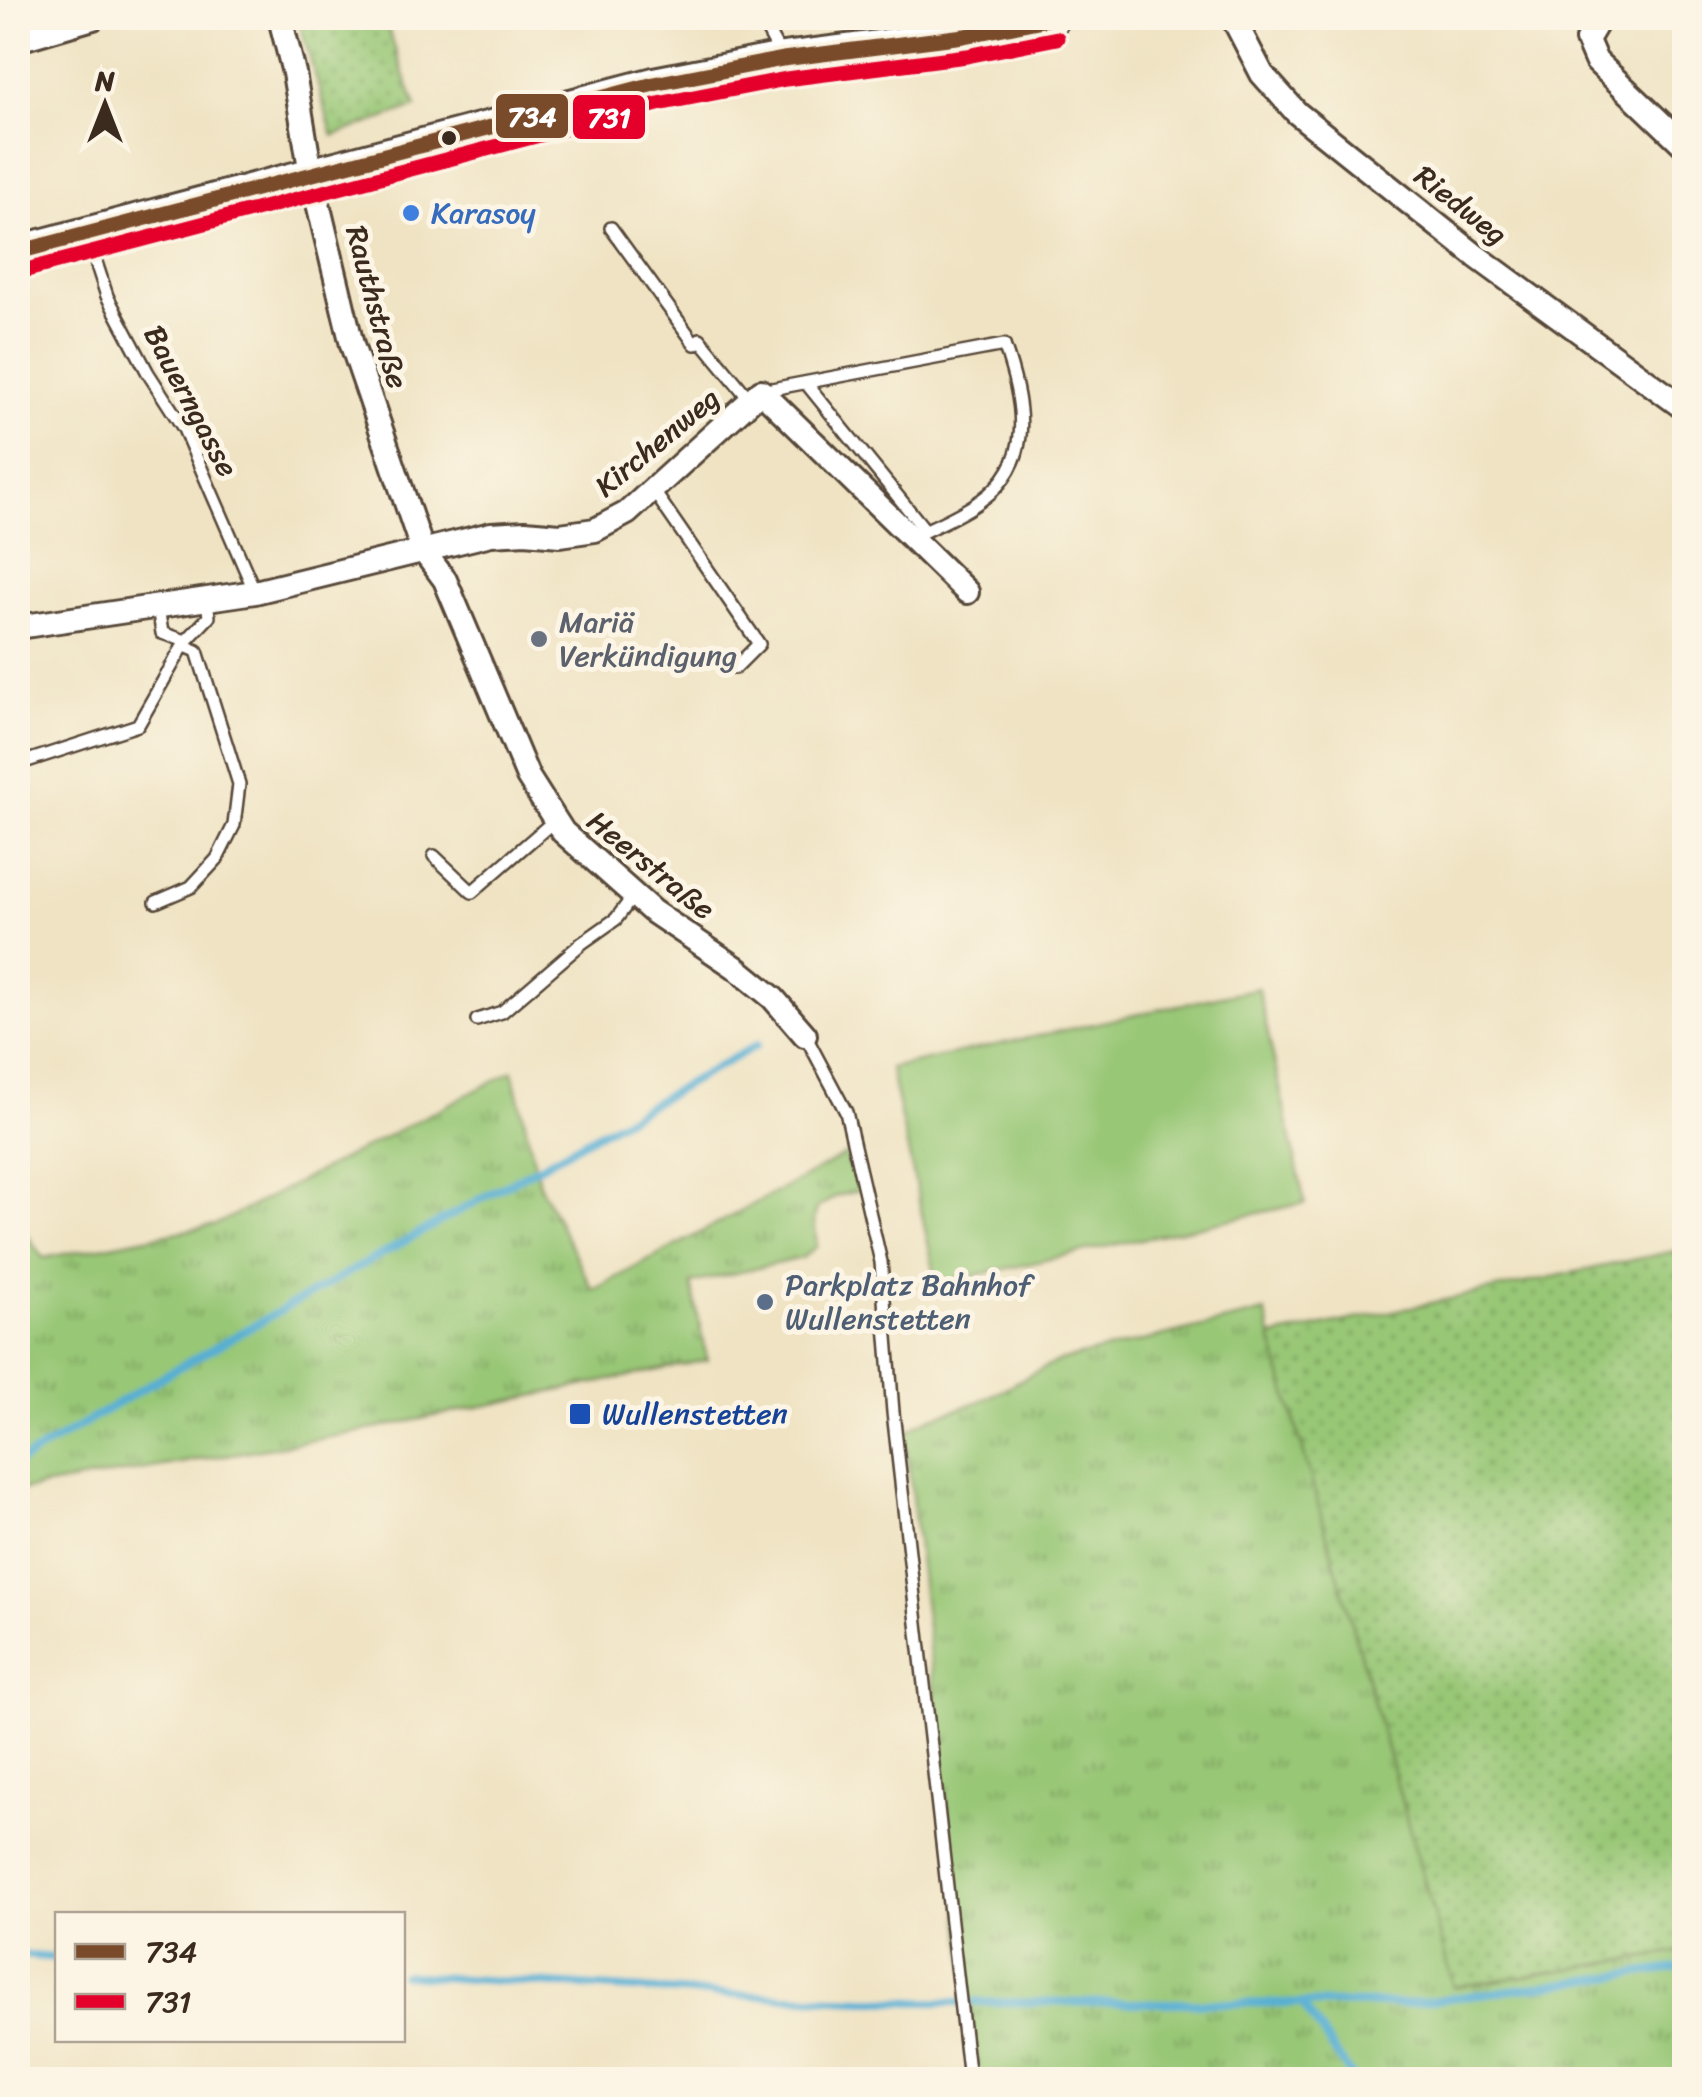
<svg xmlns="http://www.w3.org/2000/svg" width="1702" height="2097" viewBox="0 0 1702 2097" font-family="Sriracha,sans-serif">
  <style>
    .grass { fill: url(#grass-tufts); stroke: #6a784a; stroke-width: 2.5 }
    .park { fill: url(#park-dots); stroke: #6a784a; stroke-width: 2.5 }
    .pitch { fill: #98c776; stroke: #6a784a; stroke-width: 2.5 }
    .lines { fill: none; stroke-linecap: round; stroke-linejoin: round }
    .stream { stroke: #57afd4; stroke-width: 8 }
    .lane-casing { stroke: #564637; stroke-width: 16 }
    .street-casing { stroke: #564637; stroke-width: 28 }
    .secondary-casing { stroke: #564637; stroke-width: 38 }
    .lane { stroke: #fff; stroke-width: 11 }
    .street { stroke: #fff; stroke-width: 22 }
    .secondary { stroke: #fff; stroke-width: 32 }
    .bus-1-casing { stroke: #fcf5e5; stroke-width: 22 }
    .bus-2-casing { stroke: #fcf5e5; stroke-width: 22 }
    .bus-1 { stroke: #7a4b2a; stroke-width: 15 }
    .bus-2 { stroke: #e4002b; stroke-width: 15 }
    .bus-dot { fill: #3b2a1e; stroke: #fcf5e5; stroke-width: 4 }
    .shop-dot { fill: #3f7fe0; stroke: #fcf5e5; stroke-width: 4 }
    .worship-dot { fill: #6b7280; stroke: #fcf5e5; stroke-width: 4 }
    .service-dot { fill: #5c6f8a; stroke: #fcf5e5; stroke-width: 4 }
    .transit-dot { fill: #1a4fb4; stroke: #fcf5e5; stroke-width: 4 }
    .labels { text-anchor: middle; stroke-width: 10; stroke-linejoin: round; paint-order: stroke }
    .street-label { font-size: 30px; fill: #3b2a1e; stroke: #fcf5e5 }
    .shop-label { font-size: 30px; fill: #366cbe; stroke: #fcf5e5; text-anchor: start }
    .worship-label { font-size: 30px; fill: #5b616d; stroke: #fcf5e5; text-anchor: start }
    .service-label { font-size: 30px; fill: #4e5e75; stroke: #fcf5e5; text-anchor: start }
    .transit-label { font-size: 30px; fill: #164399; stroke: #fcf5e5; text-anchor: start }
    .line-badge { stroke: #fcf5e5; stroke-width: 4 }
    .badge-label { font-size: 28px; text-anchor: middle; font-weight: bold; fill: #fff }
  </style>
  <defs>
    <pattern id="grass-tufts" width="24" height="20" patternUnits="userSpaceOnUse" patternTransform="scale(2.5)"><rect width="24" height="20" fill="#98c776"/><path d="M3 7l-1-3M5 7V3M7 7l1-3M15 17l-1-3M17 17v-4M19 17l1-3" fill="none" stroke="#7da260"/></pattern>
    <pattern id="park-dots" width="8" height="8" patternUnits="userSpaceOnUse" patternTransform="scale(2.5)"><rect width="8" height="8" fill="#98c776"/><path d="M2 2h.1M6 6h.1" fill="none" stroke="#7da260" stroke-width="1.8" stroke-linecap="round"/></pattern>
  </defs>
  <rect width="100%" height="100%" fill="#fcf5e5"/>
  <filter id="ink" filterUnits="userSpaceOnUse"><feTurbulence type="fractalNoise" baseFrequency=".01" numOctaves="2"/><feDisplacementMap in="SourceGraphic" scale="20" xChannelSelector="R" yChannelSelector="G"/><feConvolveMatrix kernelMatrix="1 2 1 2 8 2 1 2 1" color-interpolation-filters="sRGB"/></filter>
  <filter id="wash" filterUnits="userSpaceOnUse"><feTurbulence type="fractalNoise" baseFrequency=".0048" numOctaves="4" result="noise"/><feDisplacementMap in="SourceGraphic" scale="40" xChannelSelector="R" yChannelSelector="G"/><feGaussianBlur stdDeviation="2.25" result="paint"/><feColorMatrix in="noise" values="0 0 0 0 0 0 0 0 0 0 0 0 0 0 0 0 0 1.4 0 .05"/><feComposite in="paint" operator="in"/></filter>
  <g filter="url(#wash)">
    <rect width="100%" height="100%" fill="#efe3c3"/>
    <!-- grass -->
    <g class="grass">
      <polygon points="513,1071 540,1186 593,1290 855,1150 865,1189 837,1196 817,1208 814,1220 817,1246 802,1258 691,1283 707,1360 353,1433 18,1491 18,1222 43,1258 215,1225"/>
      <path d="M1265 1312 1454 1987 1684 1951V2079H978L905 1434C924 1415 952 1413 977 1402 1006 1390 1032 1371 1063 1360Z"/>
    </g>
    <!-- park -->
    <g class="park">
      <polygon points="298,18 384,18 416,107 333,136"/>
      <polygon points="1684,1249 1684,1951 1454,1987 1271,1337"/>
    </g>
    <!-- pitch -->
    <polygon class="pitch" points="1258,988 1305,1203 937,1284 890,1068"/>
    <g class="lines">
      <!-- stream -->
      <g class="stream">
        <polyline points="18,1463 167,1374 757,1045"/>
        <polyline points="18,1955 58,1958"/>
        <polyline points="402,1975 711,1994 917,2002 1407,2004 1684,1967"/>
        <polyline points="1302,2004 1354,2080"/>
      </g>
    </g>
  </g>
  <g filter="url(#ink)">
    <g class="lines">
      <defs>
        <g id="lane">
          <polyline points="761,18 780,54"/>
          <polyline points="611,228 695,344 700,339 751,401"/>
          <polyline points="87,235 107,296 148,373 184,429 255,592"/>
          <polyline points="806,383 925,530"/>
          <path d="M761 391 1004 345C1024 402 1036 462 980 501 960 516 933 526 911 538"/>
          <polyline points="653,490 759,644 735,668"/>
          <polyline points="186,641 209,617 207,600"/>
          <polyline points="18,764 138,725 186,641 162,633 158,607"/>
          <polyline points="434,856 472,892 555,820"/>
          <polyline points="156,902 191,887 217,859 234,825 239,784 197,651 185,646"/>
          <polyline points="477,1020 502,1012 582,943 616,919 634,895"/>
          <polyline points="805,1035 846,1112 881,1262 893,1412 969,2080"/>
        </g>
        <g id="street">
          <polyline points="280,18 294,73 311,174 352,345 422,549 445,580 528,777 563,832 652,911 735,967 773,998 805,1035"/>
          <polyline points="1233,18 1262,74 1297,113 1476,256 1684,408"/>
          <polyline points="1600,18 1587,40 1596,61 1684,145"/>
          <polyline points="18,40 93,18"/>
          <polyline points="18,627 255,592 491,534 525,532 560,535 595,530 627,513 761,391 967,592"/>
        </g>
        <polyline id="secondary" points="18,252 654,84 783,59 964,36 1053,18"/>
      </defs>
      <!-- lane casing -->
      <use href="#lane" class="lane-casing"/>
      <!-- street casing -->
      <use href="#street" class="street-casing"/>
      <!-- secondary casing -->
      <use href="#secondary" class="secondary-casing"/>
      <!-- lane -->
      <use href="#lane" class="lane"/>
      <!-- street -->
      <use href="#street" class="street"/>
      <!-- secondary -->
      <use href="#secondary" class="secondary"/>
      <defs>
        <polyline id="bus-1" points="18,252 654,84 783,59 964,36 1053,18"/>
        <polyline id="bus-2" points="23,271 658,104 786,79 967,56 1057,38"/>
      </defs>
      <!-- bus-1 casing -->
      <use href="#bus-1" class="bus-1-casing"/>
      <!-- bus-2 casing -->
      <use href="#bus-2" class="bus-2-casing"/>
      <!-- bus-1 -->
      <use href="#bus-1" class="bus-1"/>
      <!-- bus-2 -->
      <use href="#bus-2" class="bus-2"/>
    </g>
  </g>
  <!-- markers -->
  <circle class="bus-dot" cx="449" cy="138" r="9"/>
  <circle class="shop-dot" cx="411" cy="213" r="10"/>
  <circle class="worship-dot" cx="539" cy="639" r="10"/>
  <circle class="service-dot" cx="765" cy="1302" r="10"/>
  <rect class="transit-dot" x="568" y="1402" width="24" height="24" rx="5"/>
  <g class="labels">
    <!-- street labels -->
    <g class="street-label">
      <text transform="translate(1461 205) rotate(38)" y="10">Riedweg</text>
      <text transform="translate(377 307) rotate(75)" y="10">Rauthstraße</text>
      <text transform="translate(191 401) rotate(62)" y="10">Bauerngasse</text>
      <text transform="translate(657 442) rotate(-40)" y="10">Kirchenweg</text>
      <text transform="translate(651 865) rotate(39)" y="10">Heerstraße</text>
    </g>
    <!-- shop labels -->
    <g class="shop-label">
      <text x="431" y="223">Karasoy</text>
    </g>
    <!-- worship labels -->
    <g class="worship-label">
      <text x="559" y="632">Mariä<tspan x="559" dy="34">Verkündigung</tspan></text>
    </g>
    <!-- service labels -->
    <g class="service-label">
      <text x="785" y="1295">Parkplatz Bahnhof<tspan x="785" dy="34">Wullenstetten</tspan></text>
    </g>
    <!-- transit labels -->
    <g class="transit-label">
      <text x="602" y="1424">Wullenstetten</text>
    </g>
  </g>
  <g class="line-badge">
    <rect x="494" y="92" width="76" height="48" rx="10" fill="#7a4b2a"/>
    <rect x="571" y="93" width="76" height="48" rx="10" fill="#e4002b"/>
  </g>
  <g class="badge-label">
    <text x="532" y="126">734</text>
    <text x="609" y="127">731</text>
  </g>
  <!-- margin -->
  <rect width="1702" height="2097" fill="none" stroke="#fcf5e5" stroke-width="60"/>
  <!-- legend -->
  <rect x="55" y="1912" width="350" height="130" fill="#fcf5e5" stroke="#afa495" stroke-width="2.5"/>
  <rect x="75" y="1944" width="50" height="15" fill="#7a4b2a" stroke="#afa495" stroke-width="2.5"/>
  <text x="145" y="1962" font-size="30" fill="#3b2a1e">734</text>
  <rect x="75" y="1994" width="50" height="15" fill="#e4002b" stroke="#afa495" stroke-width="2.5"/>
  <text x="145" y="2012" font-size="30" fill="#3b2a1e">731</text>
  <!-- north arrow -->
  <g transform="translate(105 105)" stroke="#fcf5e5" stroke-width="8" paint-order="stroke">
  <path d="M0-8L18 38L0 25L-18 38Z" fill="#3b2a1e"/>
  <text y="-15" font-size="28" font-weight="bold" text-anchor="middle" fill="#3b2a1e">N</text>
  </g>
</svg>
